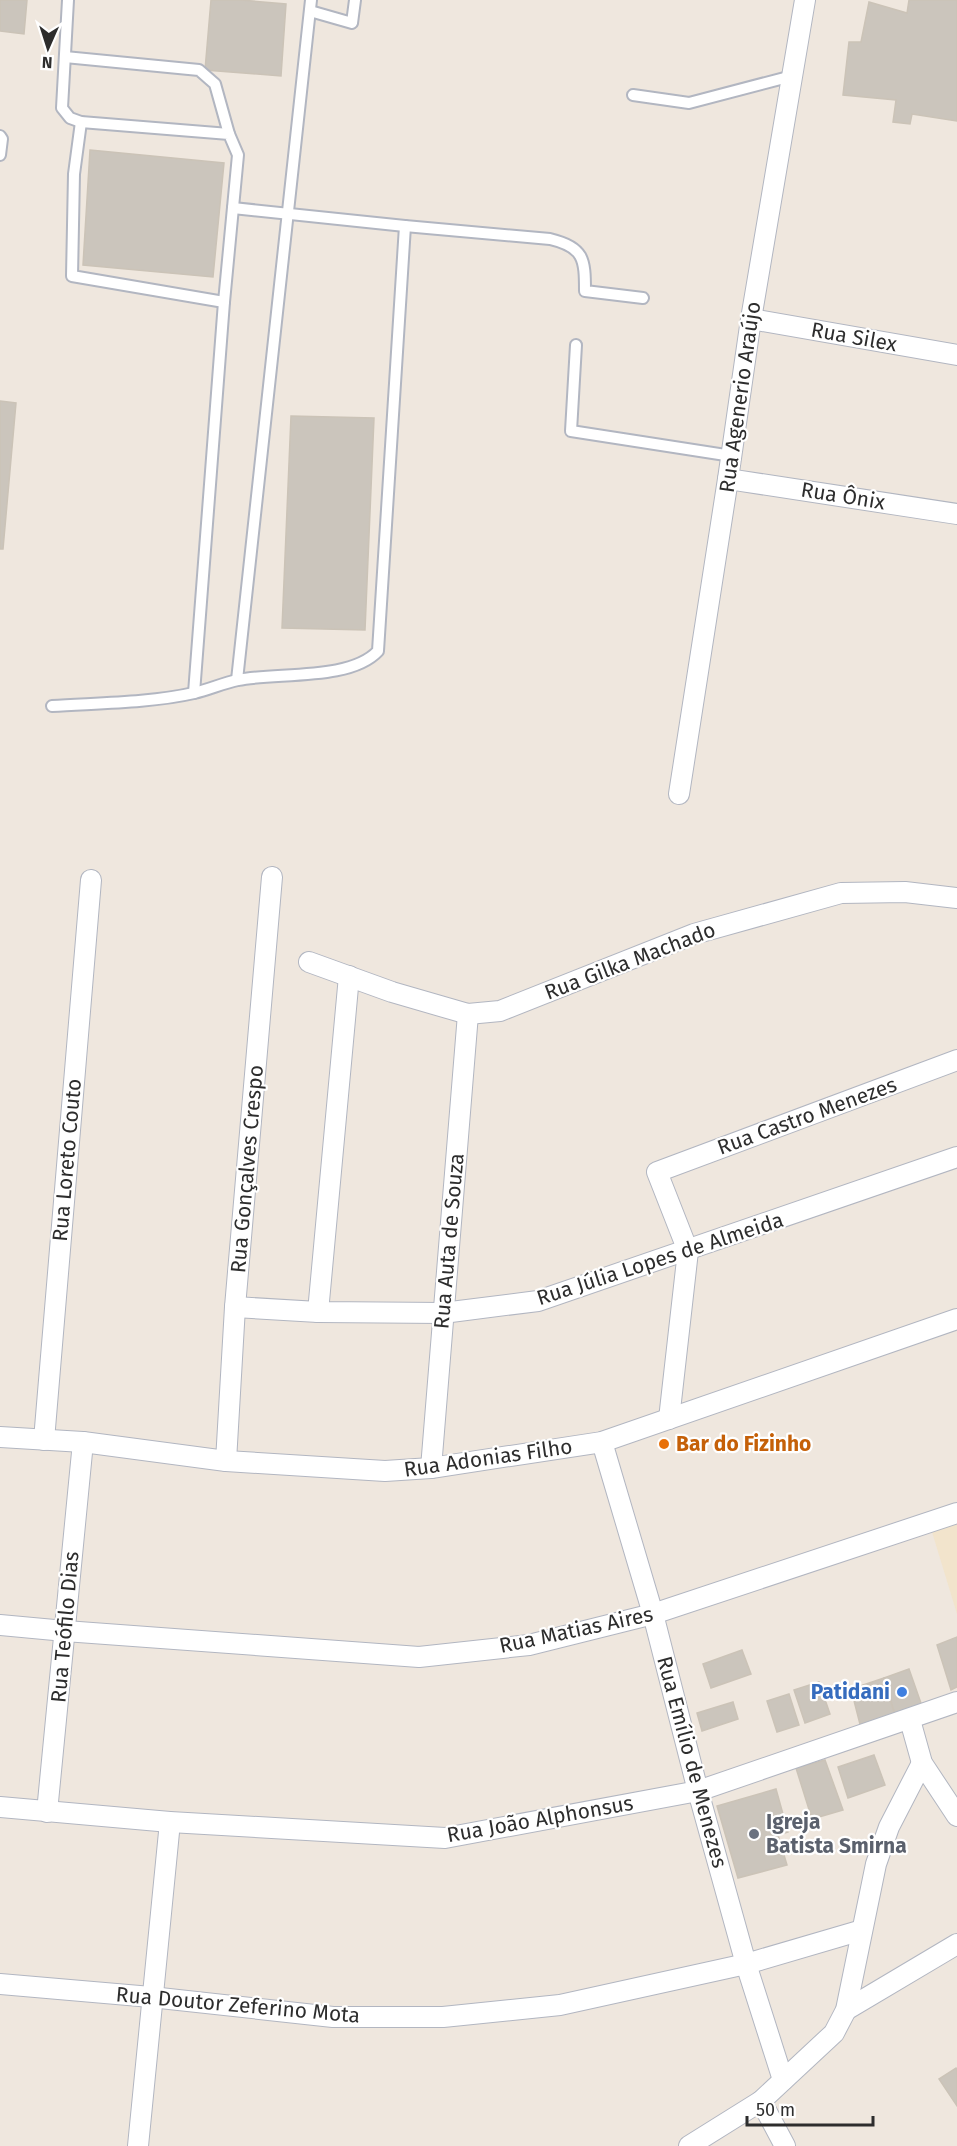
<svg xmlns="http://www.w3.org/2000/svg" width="957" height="2146" viewBox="0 0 957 2146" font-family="'Fira Sans',sans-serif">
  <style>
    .education { fill: #f2e4cc }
    .building { fill: #cbc5bc; stroke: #cbc3b7; stroke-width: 1.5 }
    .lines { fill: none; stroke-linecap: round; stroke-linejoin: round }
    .lane-casing { stroke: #b2b6c1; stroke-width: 14 }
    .street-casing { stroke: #b2b6c1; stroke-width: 22 }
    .lane { stroke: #fff; stroke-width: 10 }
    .street { stroke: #fff; stroke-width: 20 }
    .food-dot { fill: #e8710a; stroke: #fff; stroke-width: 2 }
    .shop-dot { fill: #3f7fe0; stroke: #fff; stroke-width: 2 }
    .worship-dot { fill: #6b7280; stroke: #fff; stroke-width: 2 }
    .labels { text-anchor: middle; stroke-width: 4.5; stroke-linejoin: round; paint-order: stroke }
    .street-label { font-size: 21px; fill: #2d2d2d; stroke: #fff }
    .food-label { font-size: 21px; font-weight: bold; fill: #c56008; stroke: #fff; text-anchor: start }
    .shop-label { font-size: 21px; font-weight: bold; fill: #366cbe; stroke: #fff; text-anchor: end }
    .worship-label { font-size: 21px; font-weight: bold; fill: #5b616d; stroke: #fff; text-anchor: start }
  </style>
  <rect width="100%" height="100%" fill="#efe7de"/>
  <!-- education -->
  <polygon class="education" points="957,1521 957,1614 932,1532"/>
  <!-- building -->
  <g class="building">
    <polygon points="0,0 27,0 24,34 0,31"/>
    <polygon points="211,0 241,0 286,4 281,76 205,70"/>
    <polygon points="909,0 957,0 957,121 912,114 910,124 893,122 896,100 843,95 849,42 861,42 869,2 907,13"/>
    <polygon points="90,150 224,163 213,277 83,265"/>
    <polygon points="0,401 16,403 3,549 0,549"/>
    <polygon points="291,416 374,418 365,630 282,628"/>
    <polygon points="957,1637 957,1687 951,1690 937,1645"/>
    <polygon points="742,1650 751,1674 711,1688 703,1664"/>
    <polygon points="909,1669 922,1706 896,1719 884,1678"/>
    <polygon points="884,1678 896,1719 862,1732 851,1689"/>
    <polygon points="819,1682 830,1714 805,1723 794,1690"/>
    <polygon points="789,1694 799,1725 777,1732 767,1701"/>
    <polygon points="733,1702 738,1719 702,1731 697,1713"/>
    <polygon points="874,1755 885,1785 848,1798 838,1767"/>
    <polygon points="825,1760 843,1810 812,1819 796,1768"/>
    <polygon points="776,1789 788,1832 778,1835 787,1865 738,1878 717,1806"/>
    <polygon points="956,2068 957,2070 957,2106 939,2079"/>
  </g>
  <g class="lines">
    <defs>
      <g id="lane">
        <polyline points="68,0 62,108 70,118 81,122 229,134 238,155 224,302 194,693"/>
        <polyline points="310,11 352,23 355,0"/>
        <polyline points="65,57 199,70 215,84 229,134"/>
        <polyline points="633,95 689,103 792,76"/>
        <polyline points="81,122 74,174 72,276 224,302"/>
        <polyline points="0,136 2,139 0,155"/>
        <path d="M233 208 405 226 550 239C584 247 585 259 585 291L643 298"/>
        <polyline points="576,345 571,431 732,456"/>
        <polyline points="237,680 311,0"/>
        <path d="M52 706C97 703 150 703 194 693 208 690 223 683 238 680 277 672 350 681 378 651L405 226"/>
      </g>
      <g id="street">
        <polyline points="751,319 957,355"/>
        <polyline points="728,479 957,514"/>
        <polyline points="679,794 728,479 751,319 805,0"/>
        <polyline points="309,962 392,992 468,1014 500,1011 694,934 841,893 905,892 957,898"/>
        <polyline points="235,1307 318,1312 443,1313 538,1301 957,1157"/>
        <polyline points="318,1312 349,976"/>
        <polyline points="669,1419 688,1251 657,1172 957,1060"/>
        <polyline points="0,1437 83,1442 226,1461 385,1471 431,1468 602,1442 957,1319"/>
        <polyline points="44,1440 91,880"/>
        <polyline points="602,1442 653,1614 698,1791 746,1964 783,2080"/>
        <polyline points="226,1461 235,1307 272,877"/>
        <polyline points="431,1468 468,1014"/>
        <polyline points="0,1625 65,1631 419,1657 529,1645 653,1614 957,1513"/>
        <polyline points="910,1720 922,1763 957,1816"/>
        <polyline points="0,1807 170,1822 445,1838 698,1791 957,1702"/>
        <polyline points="47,1812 83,1442"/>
        <polyline points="0,1984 151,1997 333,2017 443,2017 560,2005 746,1964 862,1930"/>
        <polyline points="846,2010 957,1944"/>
        <polyline points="761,2101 785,2146"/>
        <polyline points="138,2146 170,1822"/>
        <polyline points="689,2146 761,2101 834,2033 846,2010 876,1864 889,1827 922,1763"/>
      </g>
    </defs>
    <!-- lane casing -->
    <use href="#lane" class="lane-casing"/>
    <!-- street casing -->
    <use href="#street" class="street-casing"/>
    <!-- lane -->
    <use href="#lane" class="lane"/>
    <!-- street -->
    <use href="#street" class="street"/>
  </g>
  <!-- markers -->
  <circle class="food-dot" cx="664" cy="1444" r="6"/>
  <circle class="shop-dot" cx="902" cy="1692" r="6"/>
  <circle class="worship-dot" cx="754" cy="1834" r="6"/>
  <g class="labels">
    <!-- street labels -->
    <g class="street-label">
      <text transform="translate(854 337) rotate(10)" y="7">Rua Silex</text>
      <text transform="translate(740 397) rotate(-82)" y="7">Rua Agenerio Araújo</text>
      <text transform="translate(843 496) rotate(9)" y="7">Rua Ônix</text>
      <text transform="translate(630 961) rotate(-21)" y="7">Rua Gilka Machado</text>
      <text transform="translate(807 1116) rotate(-20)" y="7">Rua Castro Menezes</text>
      <text transform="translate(67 1160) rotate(-85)" y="7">Rua Loreto Couto</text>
      <text transform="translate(247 1169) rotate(-85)" y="7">Rua Gonçalves Crespo</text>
      <text transform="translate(449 1241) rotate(-85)" y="7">Rua Auta de Souza</text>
      <text transform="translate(660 1259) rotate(-18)" y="7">Rua Júlia Lopes de Almeida</text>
      <text transform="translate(488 1458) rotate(-8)" y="7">Rua Adonias Filho</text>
      <text transform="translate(65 1627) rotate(-85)" y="7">Rua Teófilo Dias</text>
      <text transform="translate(576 1630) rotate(-12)" y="7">Rua Matias Aires</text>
      <text transform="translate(692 1762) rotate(75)" y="7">Rua Emílio de Menezes</text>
      <text transform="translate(540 1819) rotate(-10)" y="7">Rua João Alphonsus</text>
      <text transform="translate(238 2005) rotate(5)" y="7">Rua Doutor Zeferino Mota</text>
    </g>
    <!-- food labels -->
    <g class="food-label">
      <text x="676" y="1451">Bar do Fizinho</text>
    </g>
    <!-- shop labels -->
    <g class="shop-label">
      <text x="890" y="1699">Patidani</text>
    </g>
    <!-- worship labels -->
    <g class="worship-label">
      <text x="766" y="1829">Igreja<tspan x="766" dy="24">Batista Smirna</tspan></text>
    </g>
  </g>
  <!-- north arrow -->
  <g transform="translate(48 48) rotate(183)" stroke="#ffffff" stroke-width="4.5" paint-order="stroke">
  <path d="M0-4.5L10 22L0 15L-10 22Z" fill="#2d2d2d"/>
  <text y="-9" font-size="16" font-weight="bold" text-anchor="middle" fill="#2d2d2d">N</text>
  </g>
  <!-- scale -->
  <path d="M747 2116v9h126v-9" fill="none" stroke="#2d2d2d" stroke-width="3"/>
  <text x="756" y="2116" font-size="18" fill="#2d2d2d" stroke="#ffffff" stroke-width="4.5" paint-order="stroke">50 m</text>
</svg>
